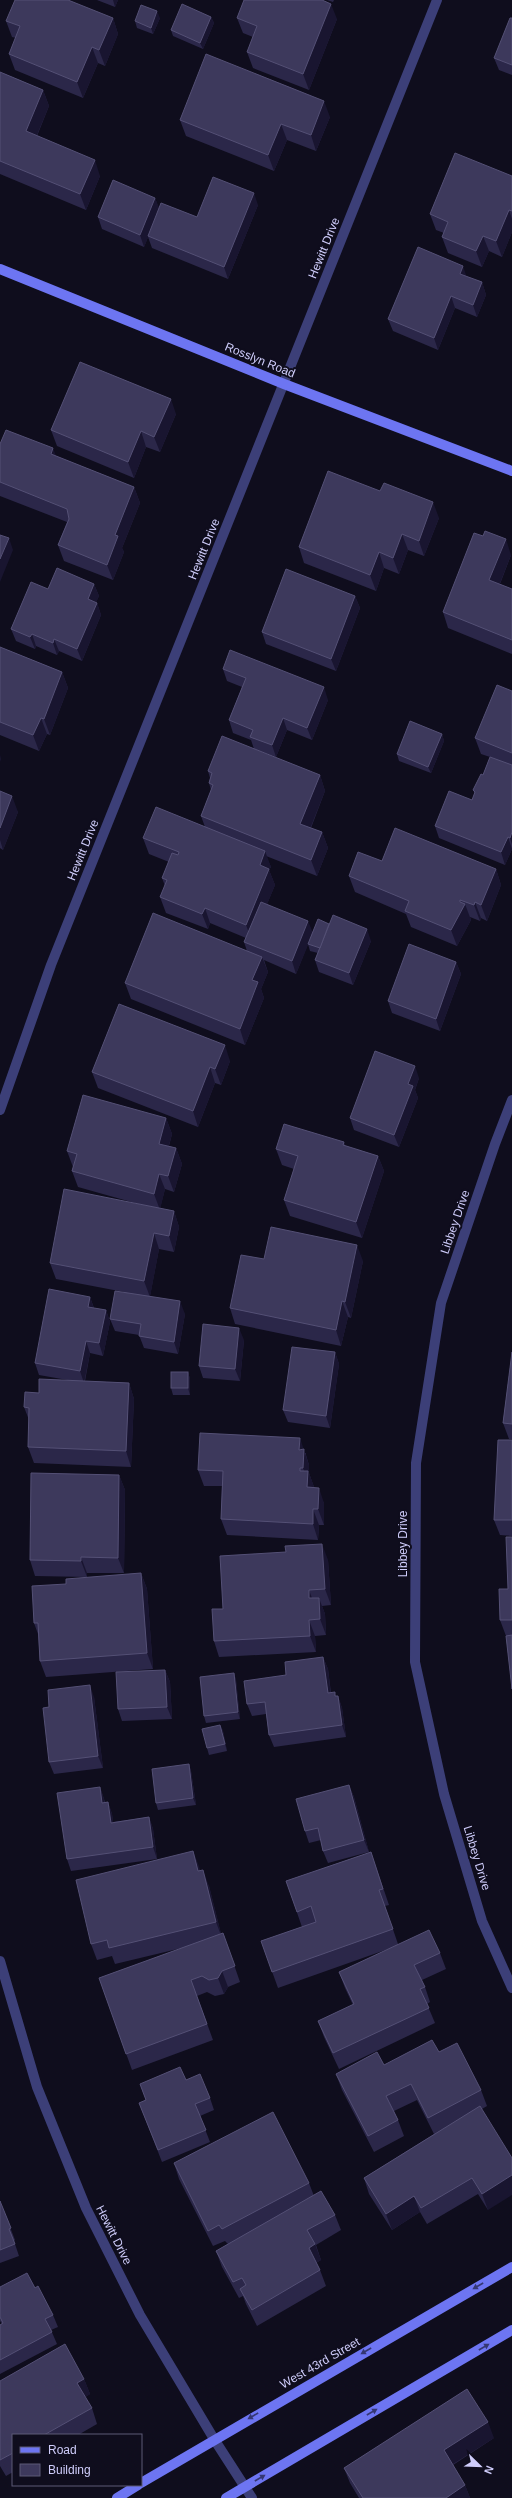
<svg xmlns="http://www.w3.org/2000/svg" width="512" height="2498" viewBox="0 0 512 2498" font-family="Arial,sans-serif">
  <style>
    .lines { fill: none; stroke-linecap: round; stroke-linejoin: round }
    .street { stroke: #3c3f78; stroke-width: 10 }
    .secondary { stroke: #6d75f2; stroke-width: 10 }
    .wall { fill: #2b2749 }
    .shaded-wall { fill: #191530 }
    .building { fill: #3d395c; stroke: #545075 }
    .oneway { fill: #353772 }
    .labels { text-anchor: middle; stroke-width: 4; stroke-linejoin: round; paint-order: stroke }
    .street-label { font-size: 12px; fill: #cfcdfb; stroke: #0f0d1d }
  </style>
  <rect width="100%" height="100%" fill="#0f0d1d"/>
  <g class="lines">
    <!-- street -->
    <g class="street">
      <polyline points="512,1100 495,1144 441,1303 416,1463 415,1662 444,1794 482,1921 512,1988"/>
      <polyline points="0,1110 51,965 437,0"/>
      <polyline points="0,1961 37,2087 86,2208 140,2315 214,2439 252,2498"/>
    </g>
    <!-- secondary -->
    <g class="secondary">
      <polyline points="0,269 284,384 512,471"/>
      <polyline points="141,2483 512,2267"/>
      <polyline points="117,2498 138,2485"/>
      <polyline points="226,2498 512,2330"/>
    </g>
  </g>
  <!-- wall -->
  <g class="wall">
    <polygon points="97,0 118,0 115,7"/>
    <polygon points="327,0 334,0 333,2"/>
    <polygon points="211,17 214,23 203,49 173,36 171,30"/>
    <polygon points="113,18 118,34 105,66 98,63 83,98 15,70 9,54 16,38 12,37 6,21"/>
    <polygon points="160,18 153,34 137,28 135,21"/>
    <polygon points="237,18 337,19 309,90 253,68 247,52 253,37 243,33"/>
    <polygon points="512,18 512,75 499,70 494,58"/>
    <polygon points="0,72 43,90 49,106 37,136 100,176 86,210 0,174"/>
    <polygon points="330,117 316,151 287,140 274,171 186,136 180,120"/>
    <polygon points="512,176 512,232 502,257 489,251 482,267 448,253 442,237 444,233 436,230 430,214"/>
    <polygon points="155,198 159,209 197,217 258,205 228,279 152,248 148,237 144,247 102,229 98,217"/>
    <polygon points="467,277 482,282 486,295 477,317 455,308 438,350 393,331 388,319"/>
    <polygon points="176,414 160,452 146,447 134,478 57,446 51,430"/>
    <polygon points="0,444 56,456 134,487 140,503 122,548 124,552 113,580 64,561 58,545 67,522 0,496"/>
    <polygon points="439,518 424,556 408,550 399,574 384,568 376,591 304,563 299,547"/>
    <polygon points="511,555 500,584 512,589 512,654 448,628 443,612"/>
    <polygon points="94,584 99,596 96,602 97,603 101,615 82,661 59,651 57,655 36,646 35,649 16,641 11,629 48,589"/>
    <polygon points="355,596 360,608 336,671 266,644 262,632"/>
    <polygon points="0,647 62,672 68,688 50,735 47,734 39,751 0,735"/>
    <polygon points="223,669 328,700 312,740 287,730 276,757 254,749 251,740 233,733 229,720 242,687 227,681"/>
    <polygon points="512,691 512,849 505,865 439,838 435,826 472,800 475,794 473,790 483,775 490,757 481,754 475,738"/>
    <polygon points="442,734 444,741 431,773 399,761 397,754"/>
    <polygon points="208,771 320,775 325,791 311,828 322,832 328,848 317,876 266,856 271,867 269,870 275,885 267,904 313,932 371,941 353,985 319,972 315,960 318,953 310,951 308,944 296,974 264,960 268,972 261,989 264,998 245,1045 131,999 125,983 247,951 244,942 246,938 210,923 208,929 166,913 160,897 165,886 162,878 169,862 149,854 143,838 205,827 201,816 211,790 209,783 210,778"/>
    <polygon points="0,791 18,812 3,850 0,848"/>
    <polygon points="382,861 496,869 501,885 487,921 481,918 480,921 470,917 471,920 457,946 411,927 406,914 355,892 349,876"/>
    <polygon points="456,962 461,974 440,1031 392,1013 388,1001"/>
    <polygon points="230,1061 221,1085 215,1083 198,1127 98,1088 92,1072"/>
    <polygon points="419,1078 415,1090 418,1098 399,1147 354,1130 350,1118"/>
    <polygon points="166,1118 172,1134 169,1146 176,1148 182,1164 174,1192 165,1189 160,1208 174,1211 179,1227 174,1252 159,1249 150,1296 185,1314 178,1354 144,1348 139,1335 115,1331 110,1319 124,1292 56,1279 50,1263 142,1205 78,1187 72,1171 73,1167 67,1151"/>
    <polygon points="344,1142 345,1146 378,1156 384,1171 362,1238 290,1216 284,1200 294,1169 282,1165 276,1149"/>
    <polygon points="264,1259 363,1261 351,1318 348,1317 341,1346 235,1324 230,1308"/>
    <polygon points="90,1297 94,1308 106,1310 110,1322 103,1356 90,1353 85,1381 129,1383 134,1399 131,1467 34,1463 28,1447 29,1420 24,1407 39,1393 73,1381 39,1375 35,1363"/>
    <polygon points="244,1340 240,1381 203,1378 199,1366"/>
    <polygon points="335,1352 339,1364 330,1428 288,1422 283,1410"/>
    <polygon points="512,1352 512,1439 509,1439 503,1423"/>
    <polygon points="188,1372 190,1379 190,1395 173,1395 171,1388"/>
    <polygon points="512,1440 512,1536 500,1535 494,1520"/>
    <polygon points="306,1453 306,1455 309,1465 309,1473 314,1487 324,1503 324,1525 319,1525 318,1540 227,1535 221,1519 222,1486 204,1486 198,1470"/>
    <polygon points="119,1475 125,1490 124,1573 87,1573 87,1577 35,1576 30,1560"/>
    <polygon points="512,1537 512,1689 506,1636 500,1620 508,1589"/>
    <polygon points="286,1552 328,1560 331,1605 322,1606 325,1614 326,1635 315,1636 316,1652 219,1657 214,1641 223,1609"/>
    <polygon points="141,1573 147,1589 153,1669 46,1677 40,1661 38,1634 34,1623 66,1584"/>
    <polygon points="323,1657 328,1669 331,1693 336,1696 338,1696 342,1708 346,1737 274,1747 269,1735 266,1714 252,1716 247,1704 286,1675"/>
    <polygon points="165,1670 170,1682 172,1719 122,1721 118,1709"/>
    <polygon points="234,1673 236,1680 240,1719 206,1723 204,1716"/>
    <polygon points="94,1697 103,1768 54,1774 49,1762"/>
    <polygon points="220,1725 223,1731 227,1751 209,1755 207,1748"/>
    <polygon points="189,1764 191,1771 196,1805 158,1810 156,1803"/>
    <polygon points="349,1785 354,1797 369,1852 328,1863 323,1851 321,1840 309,1843 305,1831"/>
    <polygon points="100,1787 105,1802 108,1802 112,1814 113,1822 149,1817 153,1829 157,1859 71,1871 67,1859"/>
    <polygon points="193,1851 200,1871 209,1886 221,1934 223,1933 240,1982 228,1987 224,1994 215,1996 207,1992 197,1996 213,2040 132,2070 99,1978 186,1947 115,1964 112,1956 97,1960 91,1944"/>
    <polygon points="371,1852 389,1905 385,1906 398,1944 440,1953 446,1969 422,1980 425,1987 430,2002 427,2004 435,2023 339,2069 324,2037 318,2021 353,2005 345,1988 339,1972 391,1948 278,1988 261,1941 302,1927 286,1881"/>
    <polygon points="439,2052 481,2090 487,2106 482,2109 488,2210 478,2194 427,2224 420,2212 392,2230 369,2194 364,2178 434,2134 417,2100 394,2111 398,2120 404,2136 374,2152 342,2090 336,2074 384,2065"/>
    <polygon points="186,2080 210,2098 214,2110 200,2116 210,2142 162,2162 139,2103 146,2100 140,2084"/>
    <polygon points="174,2163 309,2183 314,2196 335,2215 341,2230 316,2245 321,2260 316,2263 320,2270 326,2286 257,2326 246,2304 243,2296 239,2298 222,2267 216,2251 228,2244 225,2241 213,2246 179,2179"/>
    <polygon points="0,2201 15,2240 14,2241 19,2256 0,2263"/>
    <polygon points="0,2287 35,2288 53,2315 58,2327 51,2330 57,2344 0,2374 0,2325 2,2324 0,2321"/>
    <polygon points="84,2379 90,2394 85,2397 92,2408 97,2424 78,2435 13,2435 13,2472 6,2476 0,2466 0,2381"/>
    <polygon points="494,2438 453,2465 465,2485 470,2498 359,2498 350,2483 344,2468"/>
  </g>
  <!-- shaded-wall -->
  <g class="shaded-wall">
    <polygon points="113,0 118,0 115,7"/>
    <polygon points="331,4 337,19 309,90 303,74"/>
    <polygon points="157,11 160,18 153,34 151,28"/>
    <polygon points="211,17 214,23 203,49 200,43"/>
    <polygon points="113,18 118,34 105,66 99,50"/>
    <polygon points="92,47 98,63 83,98 77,82"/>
    <polygon points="43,90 49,106 32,147 26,131"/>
    <polygon points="324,101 330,117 316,151 311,135"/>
    <polygon points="281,124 287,140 274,171 268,155"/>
    <polygon points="95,160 100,176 86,210 80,194"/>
    <polygon points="254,193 258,205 228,279 224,267"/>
    <polygon points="155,198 160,210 144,247 140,235"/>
    <polygon points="509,210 512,219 512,232 502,257 496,241"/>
    <polygon points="483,236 489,251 482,267 476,251"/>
    <polygon points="463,266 467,278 460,274"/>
    <polygon points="482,282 486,295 477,317 473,305"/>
    <polygon points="451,296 455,308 438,350 434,338"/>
    <polygon points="171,399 176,414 160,452 154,437"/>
    <polygon points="141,431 146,447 134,478 128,462"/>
    <polygon points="53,448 59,464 51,454"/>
    <polygon points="134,487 140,503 122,548 124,552 113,580 107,565 115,535"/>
    <polygon points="433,502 439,518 424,556 419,541"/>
    <polygon points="402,534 408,550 399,574 393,558"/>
    <polygon points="9,538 13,550 0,582 0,559"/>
    <polygon points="506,539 511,555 495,596 489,580"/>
    <polygon points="379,552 384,568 376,591 370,575"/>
    <polygon points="94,584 99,596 92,611 88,599"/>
    <polygon points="355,596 360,608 336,671 331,659"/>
    <polygon points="97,603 101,615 82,661 77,649"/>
    <polygon points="32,634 36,646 35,649 30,637"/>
    <polygon points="54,639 59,651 57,655 53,643"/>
    <polygon points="62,672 68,688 50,735 44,719"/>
    <polygon points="324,687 328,700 312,740 307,728"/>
    <polygon points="41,718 47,734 39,751 33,735"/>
    <polygon points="283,718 287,730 276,757 272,745"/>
    <polygon points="442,734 444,741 431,773 428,767"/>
    <polygon points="0,755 1,759 0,762"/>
    <polygon points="320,775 325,791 306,839 300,824"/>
    <polygon points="12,796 18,812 3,850 0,840 0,828"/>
    <polygon points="322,832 328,848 317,876 311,860"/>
    <polygon points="512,832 512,844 510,838"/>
    <polygon points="508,837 512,849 505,865 501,852"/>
    <polygon points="265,851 271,867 269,870 275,885 252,941 246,925 260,865"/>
    <polygon points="496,869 501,885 487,921 481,905"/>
    <polygon points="460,900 463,907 465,904 471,920 457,946 451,930"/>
    <polygon points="475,902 481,918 480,921 474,905"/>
    <polygon points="205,908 210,923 208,929 202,914"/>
    <polygon points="308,921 313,933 296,974 292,961"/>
    <polygon points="367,929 371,941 353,985 349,973"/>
    <polygon points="262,957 268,972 261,989 264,998 245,1045 240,1029 252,980"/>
    <polygon points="456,962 461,974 440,1031 436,1019"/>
    <polygon points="225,1045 230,1061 221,1085 215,1069"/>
    <polygon points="415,1066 419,1078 415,1090 418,1098 399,1147 394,1135 408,1084"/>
    <polygon points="210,1067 215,1083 198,1127 193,1111"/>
    <polygon points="166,1118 172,1134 165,1160 159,1144"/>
    <polygon points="176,1148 182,1164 174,1192 168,1176"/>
    <polygon points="378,1156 384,1171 362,1238 356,1222"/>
    <polygon points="159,1174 165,1189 160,1210 154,1194"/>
    <polygon points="174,1211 179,1227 174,1252 169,1236"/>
    <polygon points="154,1233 159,1249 150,1297 144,1281"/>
    <polygon points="357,1245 363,1261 351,1318 345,1302"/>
    <polygon points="90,1297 94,1309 88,1307"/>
    <polygon points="180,1301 185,1314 178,1354 174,1342"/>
    <polygon points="342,1301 348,1317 341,1346 336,1330"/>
    <polygon points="106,1310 110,1322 103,1356 99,1343"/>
    <polygon points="239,1328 244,1340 240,1381 235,1369"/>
    <polygon points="86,1341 90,1353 84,1383 80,1371"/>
    <polygon points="335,1352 339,1364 330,1428 326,1416"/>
    <polygon points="188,1372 190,1379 190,1395 188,1388"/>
    <polygon points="129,1383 134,1399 131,1467 126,1451"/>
    <polygon points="300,1438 309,1465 309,1473 314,1487 307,1487 308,1481 303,1468 299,1450"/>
    <polygon points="119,1475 125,1490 124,1573 118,1558"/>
    <polygon points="319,1488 324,1503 324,1525 318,1509"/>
    <polygon points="313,1509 319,1525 318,1540 313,1524"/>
    <polygon points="322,1544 328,1560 331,1605 325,1589"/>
    <polygon points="81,1557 87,1573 87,1577 81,1561"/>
    <polygon points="141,1573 147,1589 153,1669 147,1653"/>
    <polygon points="309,1590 315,1606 309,1598"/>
    <polygon points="319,1598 325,1614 326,1635 320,1619"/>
    <polygon points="309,1620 315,1636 316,1652 310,1636"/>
    <polygon points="323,1657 328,1669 332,1705 328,1693"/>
    <polygon points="165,1670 170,1682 172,1719 167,1707"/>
    <polygon points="234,1673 236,1680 240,1719 238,1712"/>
    <polygon points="90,1685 94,1697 103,1768 98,1756"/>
    <polygon points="338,1696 342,1708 346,1737 342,1725"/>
    <polygon points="220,1725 223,1731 227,1751 225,1744"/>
    <polygon points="189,1764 191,1771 196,1805 193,1798"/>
    <polygon points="349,1785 354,1797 369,1852 364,1840"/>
    <polygon points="100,1787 104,1799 106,1815 102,1803"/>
    <polygon points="108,1802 112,1814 115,1835 111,1823"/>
    <polygon points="149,1817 153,1829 157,1859 153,1847"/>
    <polygon points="193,1851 199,1866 204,1887 198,1871"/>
    <polygon points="203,1870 209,1886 222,1938 216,1922"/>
    <polygon points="222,1971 228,1987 224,1994 218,1978"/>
    <polygon points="512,2175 512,2195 488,2210 482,2194"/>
    <polygon points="414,2196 420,2212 392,2230 386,2214"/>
    <polygon points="315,2244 321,2260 314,2264 309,2248"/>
    <polygon points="84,2379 90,2394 83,2399 77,2383"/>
    <polygon points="488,2422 494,2438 450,2466 444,2450"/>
    <polygon points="465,2485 470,2498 446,2498"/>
  </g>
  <!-- building -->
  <g class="building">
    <polygon points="15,0 68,0 113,18 99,50 92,47 77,82 9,54 20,26 6,21"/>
    <polygon points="244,0 322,0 331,4 303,74 247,52 257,26 237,18"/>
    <polygon points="182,4 211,17 200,43 171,30"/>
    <polygon points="141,5 157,11 151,28 135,21"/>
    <polygon points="510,18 512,18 512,65 494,58"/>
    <polygon points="206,54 324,101 311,135 281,124 268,155 180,120"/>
    <polygon points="0,72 43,90 26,131 95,160 80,194 0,161"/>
    <polygon points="455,153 512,176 512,211 509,210 496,241 483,236 476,251 442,237 448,222 430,214"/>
    <polygon points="213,177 254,193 224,267 148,236 161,203 197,217"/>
    <polygon points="113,180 155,198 140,235 98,217"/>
    <polygon points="418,247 463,266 460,274 482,282 473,305 451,296 434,338 388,319"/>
    <polygon points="80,362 171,399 154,437 141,431 128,462 51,430"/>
    <polygon points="6,430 53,448 51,454 134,487 115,535 118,536 107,565 58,545 69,519 67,509 0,482 0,444"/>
    <polygon points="328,471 380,491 384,483 433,502 419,541 402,534 393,558 379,552 370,575 299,547"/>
    <polygon points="485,531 506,539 489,580 512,589 512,640 443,612 474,533 483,536"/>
    <polygon points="0,535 9,538 0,559"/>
    <polygon points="57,568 94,584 88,599 97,603 77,649 54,639 53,643 32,634 30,637 11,629 31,582 48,589"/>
    <polygon points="286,569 355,596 331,659 262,632"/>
    <polygon points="0,647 62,672 44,719 41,718 33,735 0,722"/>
    <polygon points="230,650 324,687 307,728 283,718 272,745 250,737 253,730 229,720 246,678 223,669"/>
    <polygon points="497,685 512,691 512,753 475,738"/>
    <polygon points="410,721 442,734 428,767 397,754"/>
    <polygon points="222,736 320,775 300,824 322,832 311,860 201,816 213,785 209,783 212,773 208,771"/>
    <polygon points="490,757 512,765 512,832 510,838 508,837 501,852 435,826 449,791 472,800 475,792 473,790 481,774 483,775"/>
    <polygon points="0,791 12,796 0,828"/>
    <polygon points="156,807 265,851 260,865 269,869 246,925 205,908 202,914 160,897 167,880 162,878 172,853 178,855 179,852 143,838"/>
    <polygon points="395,828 496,869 481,905 475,902 474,905 460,900 460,902 465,904 451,930 405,911 409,901 349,876 358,852 382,861"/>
    <polygon points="261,902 308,921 292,961 244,942"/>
    <polygon points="153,913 262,957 252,980 258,982 240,1029 125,983"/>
    <polygon points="333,915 367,929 349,973 315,960"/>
    <polygon points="318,919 329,924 320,948 308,944"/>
    <polygon points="409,944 456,962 436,1019 388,1001"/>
    <polygon points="119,1004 225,1045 215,1069 210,1067 193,1111 92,1072"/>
    <polygon points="375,1051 415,1066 408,1084 413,1086 394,1135 350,1118"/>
    <polygon points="83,1095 166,1118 159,1144 176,1148 168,1176 159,1174 154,1194 72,1171 77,1154 67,1151"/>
    <polygon points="284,1124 344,1142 343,1145 378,1156 356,1222 284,1200 298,1156 276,1149"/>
    <polygon points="64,1189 174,1211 169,1236 154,1233 144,1281 50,1263"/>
    <polygon points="271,1227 357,1245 345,1302 342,1301 336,1330 230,1308 241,1255 264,1259"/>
    <polygon points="49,1289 90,1297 88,1307 106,1310 99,1343 86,1341 80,1371 35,1363"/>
    <polygon points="115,1291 180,1301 174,1342 139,1336 141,1324 110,1319"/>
    <polygon points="203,1324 239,1328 235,1369 199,1366"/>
    <polygon points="292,1347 335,1352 326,1416 283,1410"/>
    <polygon points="512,1352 512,1424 503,1423"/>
    <rect x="171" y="1372" width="17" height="16"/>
    <polygon points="39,1379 129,1383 126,1451 28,1447 29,1408 24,1407 25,1392 39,1393"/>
    <polygon points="200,1433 300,1438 299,1450 304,1449 303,1468 300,1468 300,1471 308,1471 307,1487 319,1488 318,1509 313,1509 313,1524 221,1519 223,1471 198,1470"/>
    <polygon points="498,1440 512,1440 512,1520 494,1520"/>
    <polygon points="31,1473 119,1475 118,1558 81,1557 81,1561 30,1560"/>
    <polygon points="506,1537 512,1537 512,1620 500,1620 499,1589 508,1589"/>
    <polygon points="322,1544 325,1589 309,1590 309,1598 319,1598 320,1619 309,1620 310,1636 214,1641 212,1609 223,1609 220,1556 286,1552 285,1546"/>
    <polygon points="141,1573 147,1653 40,1661 38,1623 34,1623 32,1586 66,1584 66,1579"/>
    <polygon points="512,1635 512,1689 506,1636"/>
    <polygon points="323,1657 328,1693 335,1692 335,1696 338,1696 342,1725 269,1735 265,1702 247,1704 244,1681 286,1675 285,1662"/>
    <polygon points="165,1670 167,1707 118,1709 116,1672"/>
    <polygon points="234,1673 238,1712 204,1716 200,1677"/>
    <polygon points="90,1685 98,1756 49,1762 43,1708 49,1707 48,1690"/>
    <polygon points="220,1725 225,1744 207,1748 202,1729"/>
    <polygon points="189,1764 193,1798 156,1803 152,1769"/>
    <polygon points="349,1785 364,1840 323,1851 318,1828 305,1831 296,1799"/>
    <polygon points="100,1787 102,1803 108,1802 111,1823 149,1817 153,1847 67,1859 57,1793"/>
    <polygon points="193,1851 198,1871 203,1870 216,1922 109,1948 107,1940 91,1944 76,1880"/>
    <polygon points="371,1852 383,1889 379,1890 393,1929 272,1972 261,1941 316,1922 311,1906 297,1912 286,1881"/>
    <polygon points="429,1930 440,1953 414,1965 425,1987 420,1989 429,2008 333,2053 318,2021 354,2004 339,1972"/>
    <polygon points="223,1933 235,1966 222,1971 218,1978 209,1980 202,1976 191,1980 207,2024 126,2054 99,1978"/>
    <polygon points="432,2040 439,2052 457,2043 481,2090 428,2118 411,2084 386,2096 398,2120 368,2136 336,2074 377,2052 384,2065"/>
    <polygon points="180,2067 186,2080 200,2074 210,2098 195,2104 206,2130 158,2150 139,2103 146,2100 140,2084"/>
    <polygon points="480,2106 512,2158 512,2175 482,2194 472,2178 421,2208 414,2196 386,2214 364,2178"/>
    <polygon points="273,2112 309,2183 222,2229 219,2225 208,2231 174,2163"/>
    <polygon points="321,2191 335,2215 307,2230 315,2244 309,2248 320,2270 252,2310 240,2289 246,2285 242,2278 233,2282 216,2251"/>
    <polygon points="0,2201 11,2228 9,2229 15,2244 0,2250"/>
    <polygon points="27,2273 35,2288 38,2286 53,2315 45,2319 52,2332 0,2360 0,2325 3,2323 0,2317 0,2287"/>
    <polygon points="65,2344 84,2379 77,2383 92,2408 44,2435 13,2435 13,2453 0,2460 0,2381"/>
    <polygon points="467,2389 488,2422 444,2450 465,2485 446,2498 363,2498 344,2468"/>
  </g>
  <!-- one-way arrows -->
  <defs><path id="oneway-solid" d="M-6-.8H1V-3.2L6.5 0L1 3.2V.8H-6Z"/></defs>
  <g class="oneway">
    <use href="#oneway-solid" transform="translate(478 2286) rotate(150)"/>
    <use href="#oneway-solid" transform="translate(484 2347) rotate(-30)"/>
    <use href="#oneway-solid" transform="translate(366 2351) rotate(150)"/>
    <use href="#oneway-solid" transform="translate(372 2412) rotate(-30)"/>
    <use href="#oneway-solid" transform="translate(253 2416) rotate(150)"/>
    <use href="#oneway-solid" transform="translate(260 2478) rotate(-30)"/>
  </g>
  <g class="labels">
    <!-- street labels -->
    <g class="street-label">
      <text transform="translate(324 248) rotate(-68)" y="4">Hewitt Drive</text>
      <text transform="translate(260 360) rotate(22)" y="4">Rosslyn Road</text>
      <text transform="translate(204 549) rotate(-68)" y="4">Hewitt Drive</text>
      <text transform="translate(83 850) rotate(-68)" y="4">Hewitt Drive</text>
      <text transform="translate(455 1222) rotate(-71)" y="4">Libbey Drive</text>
      <text transform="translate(403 1544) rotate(-90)" y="4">Libbey Drive</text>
      <text transform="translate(477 1858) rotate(73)" y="4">Libbey Drive</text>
      <text transform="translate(114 2235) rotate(63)" y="4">Hewitt Drive</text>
      <text transform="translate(320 2363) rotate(-30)" y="4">West 43rd Street</text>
    </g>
  </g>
  <!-- legend -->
  <rect x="12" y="2434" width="130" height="52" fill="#0f0d1d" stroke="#5c5a76"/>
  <rect x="20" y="2447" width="20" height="6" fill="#6d75f2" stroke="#5c5a76"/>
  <text x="48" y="2454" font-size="12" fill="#cfcdfb">Road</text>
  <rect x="20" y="2464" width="20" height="12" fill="#3d395c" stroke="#5c5a76"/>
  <text x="48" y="2474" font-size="12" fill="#cfcdfb">Building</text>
  <!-- north arrow -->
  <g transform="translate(480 2466) rotate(113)" stroke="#0f0d1d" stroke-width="3" paint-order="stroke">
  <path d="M0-3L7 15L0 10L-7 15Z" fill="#cfcdfb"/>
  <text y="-6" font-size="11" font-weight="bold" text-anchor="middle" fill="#cfcdfb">N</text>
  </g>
</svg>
